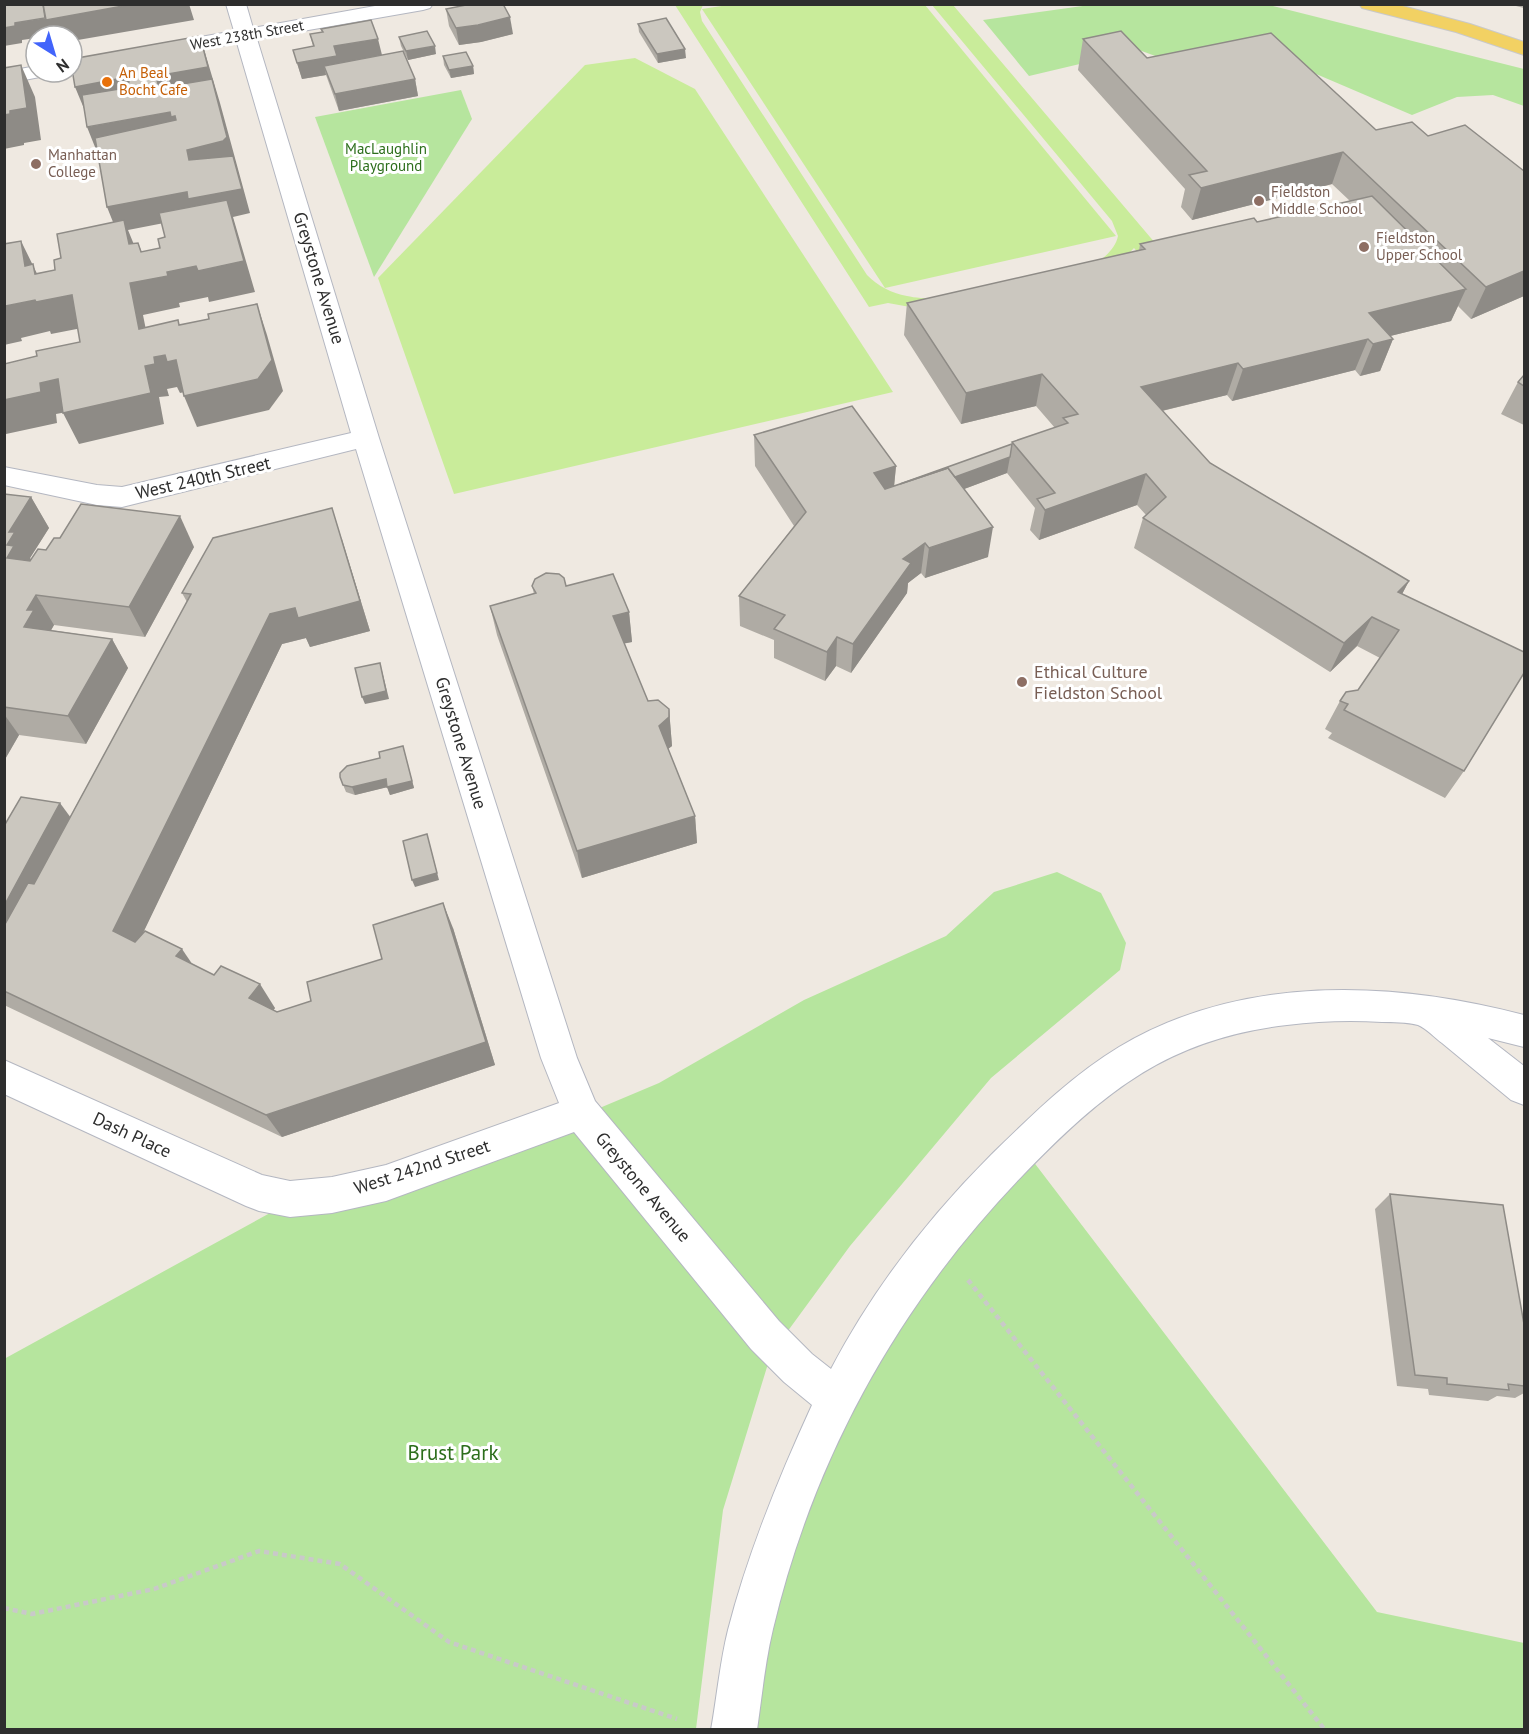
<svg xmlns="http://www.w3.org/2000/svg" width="1529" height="1734" viewBox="0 0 1529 1734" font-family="'PT Sans',sans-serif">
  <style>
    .green { fill: #b6e59e }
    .pitch { fill: #c9ec9a }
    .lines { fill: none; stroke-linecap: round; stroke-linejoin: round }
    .minor-casing { stroke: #b4b7c1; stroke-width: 2 }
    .major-casing { stroke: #c9c9c9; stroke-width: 2 }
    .path { stroke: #c9c9c9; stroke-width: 4.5; stroke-dasharray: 5 4; stroke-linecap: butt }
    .minor { fill: #fff; fill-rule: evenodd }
    .major { fill: #f2d163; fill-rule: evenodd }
    .wall { fill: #afaba4 }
    .shaded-wall { fill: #8e8b86 }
    .building { fill: #cbc7bf; stroke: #8e8b86; stroke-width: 1.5 }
    .food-dot { fill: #e8710a; stroke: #fff; stroke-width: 2 }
    .education-dot { fill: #8d6e63; stroke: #fff; stroke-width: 2 }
    .labels { text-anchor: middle; stroke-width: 6; stroke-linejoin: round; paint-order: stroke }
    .far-street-label { font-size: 15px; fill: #2e2e2e; stroke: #fff }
    .far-food-label { font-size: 15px; fill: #c56008; stroke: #fff; text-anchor: start }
    .far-park-label { font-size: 15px; fill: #2c6e1b; stroke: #fff }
    .far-education-label { font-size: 15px; fill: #785e54; stroke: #fff; text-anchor: start }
    .street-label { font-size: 18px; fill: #2e2e2e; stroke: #fff }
    .education-label { font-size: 18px; fill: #785e54; stroke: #fff; text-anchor: start }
    .near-park-label { font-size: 21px; fill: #2c6e1b; stroke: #fff }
  </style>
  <rect width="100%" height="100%" fill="#efe9e1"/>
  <!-- green -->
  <g class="green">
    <polygon points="1097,4 1269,5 1524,69 1524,106 1493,95 1457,97 1412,115 1274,56 1199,72 1139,50 1029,76 983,20"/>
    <polygon points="461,90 472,119 374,277 315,117"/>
    <polygon points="1057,872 1101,893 1126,943 1120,970 991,1078 850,1246 771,1354 723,1510 696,1729 5,1729 4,1359 290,1202 583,1115 659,1083 804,1000 946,936 994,892"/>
    <polygon points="1023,1148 1377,1612 1524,1643 1524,1729 734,1730 836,1398"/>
  </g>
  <!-- pitch -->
  <g class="pitch">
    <path d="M675 5H703L700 12 702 21 867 275C878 286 891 293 907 296 950 306 1107 288 1118 236L1112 221 932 5H953L1167 257 1146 262 1134 248 1118 265 1090 281 1024 303 964 310 921 309 888 303 869 307Z"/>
    <polygon points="728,5 925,5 1116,236 885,288 702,9"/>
    <polygon points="635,58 695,89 893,392 454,494 378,278 585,65"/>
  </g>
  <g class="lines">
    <defs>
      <g id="minor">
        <path d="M226 4H246L253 28 386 4H433L430 8 423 10 257 39 379 438 577 1058 595 1101 779 1321 812 1354 831 1369C873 1289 928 1218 991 1155 1031 1116 1071 1076 1119 1047 1241 974 1392 980 1524 1015V1047L1488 1038 1524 1066V1105L1511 1100C1488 1081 1465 1062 1442 1043 1435 1038 1426 1028 1418 1025 1407 1022 1393 1022 1382 1022 1350 1020 1319 1021 1287 1025 1168 1039 1105 1091 1024 1174 900 1302 814 1456 773 1629 765 1662 762 1696 757 1730H711C717 1696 720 1662 728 1630 748 1552 779 1477 812 1405L784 1382 751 1349 574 1132 386 1201 332 1213 290 1217 259 1211 246 1206 4 1094V1060L262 1175 290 1181 332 1177 386 1165 559 1103 541 1058 356 449 122 507 97 505 4 485V467L97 485 122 487 351 433 237 43 72 72H71L72 60 234 31Z"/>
        <polygon points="36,66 36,72 49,72 45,76 4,84 4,72"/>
      </g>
      <polygon id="major" points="1359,4 1395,4 1470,24 1524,42 1524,55 1456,32 1362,8"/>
    </defs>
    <!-- minor casing -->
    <use href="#minor" class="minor-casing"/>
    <!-- major casing -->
    <use href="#major" class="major-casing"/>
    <!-- path -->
    <g class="path">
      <polyline points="968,1280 1325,1730"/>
      <polyline points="4,1608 32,1614 154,1589 259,1551 340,1564 449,1642 677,1719"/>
    </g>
    <!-- minor -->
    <use href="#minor" class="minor"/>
    <!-- major -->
    <use href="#major" class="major"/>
  </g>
  <!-- wall -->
  <g class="wall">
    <polygon points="1508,4 1524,4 1524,8"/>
    <polygon points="446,9 513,34 481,42 459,45 449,26"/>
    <polygon points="638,24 686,58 658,63 639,32"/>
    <polygon points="1271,33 1524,296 1471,319 1458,306 1451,321 1390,336 1393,339 1380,371 1360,376 1355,370 1232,401 1227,395 1162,411 1210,463 1409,581 1402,594 1464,771 1445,798 1328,738 1332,733 1325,729 1340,701 1358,690 1380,658 1357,646 1330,672 1134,548 1143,518 1146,515 1137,505 1039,540 1030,530 1035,508 1007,473 964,489 988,557 925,578 921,573 908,583 907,593 851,673 836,666 825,681 774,658 774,640 740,626 739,596 794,526 755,466 754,435 896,466 894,486 1012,444 1012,442 1055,428 1036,406 961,424 904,335 907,303 1139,251 1140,244 1257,222 1350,201 1332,184 1192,220 1181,207 1185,189 1078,70 1083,39 1147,58"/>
    <polygon points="310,34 382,55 415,79 418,96 339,111 326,75 302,79 293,50 313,46"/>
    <polygon points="399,37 436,54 408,60 401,46"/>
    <polygon points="443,56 473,66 474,74 451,78 444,65"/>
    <polygon points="1524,375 1524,425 1501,414 1518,382"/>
    <polygon points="4,494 31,497 49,528 30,558 31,560 46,550 194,547 145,637 54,625 51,630 112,639 128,668 86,744 19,735 4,761"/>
    <polygon points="342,539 370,631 310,647 306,638 282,644 142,934 191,963 275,1008 273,1010 277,1012 311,1001 382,959 453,928 495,1065 282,1137 4,1005 4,826 70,817 187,602 182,593"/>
    <polygon points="532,586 566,586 629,612 632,642 624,643 648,701 669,709 672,746 668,749 695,816 697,843 582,878 497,635 490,606 534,594"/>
    <polygon points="403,746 414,788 390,795 387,787 355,795 346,792 340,777"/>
    <polygon points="1390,1194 1524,1324 1524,1393 1515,1398 1497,1396 1488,1401 1429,1395 1428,1389 1397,1386 1375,1209"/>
  </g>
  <!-- shaded-wall -->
  <g class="shaded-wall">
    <polygon points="134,4 189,4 194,20 72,41 72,36 52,36 52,35 36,36 36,38 22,40 22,43 4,46 4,28 15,23"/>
    <polygon points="510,17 513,34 481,42 459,45 456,28"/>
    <polygon points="200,36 220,103 250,213 233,217 255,292 209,302 208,297 179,303 180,307 143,315 152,360 139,329 130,283 141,252 138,243 151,274 167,272 195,217 128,230 137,252 117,232 107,207 189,160 187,150 223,141 159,88 156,76"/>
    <polygon points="378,39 382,55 324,66 326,75 302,79 297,63 334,46"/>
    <polygon points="435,46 436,54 408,60 406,51"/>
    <polygon points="685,49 686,58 658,63 657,54"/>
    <polygon points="21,65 35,97 41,140 24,143 24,145 4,149 4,115 10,111"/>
    <polygon points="473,66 474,74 451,78 449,70"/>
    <polygon points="127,77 136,102 85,111 75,87"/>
    <polygon points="415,79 418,96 339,111 335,94"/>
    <polygon points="170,112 175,116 184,141 97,152 87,127"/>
    <polygon points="1343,152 1332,184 1192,220 1201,188"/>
    <polygon points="21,241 48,296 72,295 87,327 51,334 50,331 21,338 22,341 4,345 5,306 35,300 25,266"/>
    <polygon points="1524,271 1524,296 1471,319 1486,287"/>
    <polygon points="1466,289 1451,321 1370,341 1368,339 1355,370 1232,401 1243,369 1369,313"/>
    <polygon points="257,304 267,335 283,391 269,410 197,427 184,396"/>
    <polygon points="1393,339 1380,371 1360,376 1373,344"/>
    <polygon points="165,355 176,360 189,391 180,393 177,387 167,389 169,396 159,397 164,424 79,444 63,413 67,412 56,414 57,423 6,434 4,431 4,400 40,383 58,379 145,366 154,357"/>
    <polygon points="1238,363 1227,395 1132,418 1141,387"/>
    <polygon points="1042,374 1036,406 961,424 966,393"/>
    <polygon points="1010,457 1007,473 940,498 941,482"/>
    <polygon points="896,466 893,497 882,500 874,473"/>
    <polygon points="1146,474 1137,505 1039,540 1045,510"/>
    <polygon points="31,497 49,528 30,558 33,563 7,558 9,532"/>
    <polygon points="332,508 370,631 310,647 306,638 282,644 132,956 113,931 270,614"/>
    <polygon points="180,516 194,547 145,637 129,607"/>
    <polygon points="993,527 988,557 925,578 929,548"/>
    <polygon points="925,543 921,573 908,583 907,593 851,673 853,644 903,559"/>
    <polygon points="1409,581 1393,611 1398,592"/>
    <polygon points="36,595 54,625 49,634 24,627 27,610"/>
    <polygon points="629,612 632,642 617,645 613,616"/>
    <polygon points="1372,617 1357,646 1330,672 1344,643"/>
    <polygon points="837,637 836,666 825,681 827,652"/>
    <polygon points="112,639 128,668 86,744 68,716"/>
    <polygon points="380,663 389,699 365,704 362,697"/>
    <polygon points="669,709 672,746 661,754 659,726"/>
    <polygon points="4,714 19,735 4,761"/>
    <polygon points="403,746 414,788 390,795 387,787"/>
    <polygon points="386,779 388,787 355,795 352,787"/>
    <polygon points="60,803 71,818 4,942 4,906"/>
    <polygon points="695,816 697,843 582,878 577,851"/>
    <polygon points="427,834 439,880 415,887 412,880"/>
    <polygon points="443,903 453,928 495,1065 282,1137 266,1115"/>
    <polygon points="182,949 199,974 176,956"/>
    <polygon points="260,984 275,1008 265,1022 249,998"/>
  </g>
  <!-- building -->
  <g class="building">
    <polygon points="4,4 43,4 45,18 15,23 15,26 4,28"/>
    <polygon points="43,4 134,4 46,20"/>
    <polygon points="471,4 503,4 510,17 478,25 456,28 446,9"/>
    <polygon points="666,18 685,49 657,54 638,24"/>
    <polygon points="371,20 378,39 334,46 337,56 297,63 293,50 314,46 310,34 323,32 321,29"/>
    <polygon points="427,31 435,46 406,51 399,37"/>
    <polygon points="1121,31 1147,58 1271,33 1376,130 1412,122 1428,136 1465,125 1524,171 1524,271 1486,287 1343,152 1201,188 1189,175 1207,171 1083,39"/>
    <polygon points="200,36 208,67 156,76 159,88 212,79 227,137 223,141 187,150 189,160 233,156 242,189 188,199 187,192 107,207 95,138 176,120 175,116 171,117 170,112 87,127 82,95 120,89 118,84 129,82 127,77 75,87 72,69 72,59"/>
    <polygon points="403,51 415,79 335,94 324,66"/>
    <polygon points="466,52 473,66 449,70 443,56"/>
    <polygon points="21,65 27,108 10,111 10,114 4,115 4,68"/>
    <polygon points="1372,196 1466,289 1369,313 1393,339 1373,344 1368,339 1243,369 1238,363 1141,387 1210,463 1409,581 1398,592 1524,652 1524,673 1464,771 1344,710 1348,704 1340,701 1346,692 1358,690 1399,630 1372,617 1344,643 1143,518 1166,497 1146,474 1045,510 1037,499 1055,493 1012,442 1068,423 1063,418 1078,414 1042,374 966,393 907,303 1145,249 1140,244 1254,218 1257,222"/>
    <polygon points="227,200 244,261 198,271 196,266 167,272 168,276 130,283 139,329 178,320 179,325 209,319 208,314 257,304 272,360 258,379 184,396 176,360 167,362 165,355 154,357 155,364 145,366 151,393 63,413 58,379 40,383 41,392 4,400 4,364 37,356 36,351 80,342 72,295 36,302 35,300 5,306 6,310 4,310 4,244 21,241 25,266 33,264 35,274 55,270 54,260 61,258 57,234 124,220 129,244 138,243 141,252 160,248 158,239 165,237 159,213"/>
    <polygon points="1524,375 1524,386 1518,382"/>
    <polygon points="852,406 896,466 874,473 885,489 948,468 993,527 929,548 925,543 903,559 911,563 853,644 837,637 827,652 774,629 785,615 739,596 806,512 754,435"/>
    <polygon points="1012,444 1010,457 955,477 948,468 900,484"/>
    <polygon points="4,494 31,497 9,532 15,532 7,545 14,546 7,558 30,561 38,549 46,550 54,538 60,538 81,504 180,516 129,607 36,595 27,610 34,610 24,627 112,639 68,716 4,707"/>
    <polygon points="332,508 360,601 298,618 295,608 270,614 113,931 135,942 145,931 182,949 176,956 214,975 221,966 260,984 249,998 277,1012 311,1001 307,982 382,959 373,925 443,903 486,1042 266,1115 4,991 4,926 28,883 34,884 191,594 182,593 213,538"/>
    <polygon points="546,573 559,574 564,578 566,586 613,574 629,612 613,616 648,701 658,700 669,709 669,717 659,726 695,816 577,851 490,606 536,593 532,586 535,579"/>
    <polygon points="380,663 386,691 362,697 355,668"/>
    <polygon points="403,746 412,781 387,787 386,779 352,787 343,785 340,777 340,773 347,766 380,758 379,752"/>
    <polygon points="21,797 60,803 4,906 4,826"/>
    <polygon points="427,834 437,873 412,880 403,841"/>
    <polygon points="1390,1194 1503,1205 1524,1324 1524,1386 1508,1384 1509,1390 1447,1384 1447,1378 1415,1375"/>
  </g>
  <!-- markers -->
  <circle class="food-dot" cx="107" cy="82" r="6"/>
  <g class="education-dot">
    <circle cx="36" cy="164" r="6"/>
    <circle cx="1259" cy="201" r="6"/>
    <circle cx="1364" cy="247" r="6"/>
    <circle cx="1022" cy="682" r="6"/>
  </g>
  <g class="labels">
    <!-- far-street labels -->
    <g class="far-street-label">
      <text transform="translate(247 35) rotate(-10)" y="5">West 238th Street</text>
    </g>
    <!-- far-food labels -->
    <g class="far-food-label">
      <text x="119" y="78">An Beal<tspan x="119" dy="17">Bocht Cafe</tspan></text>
    </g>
    <!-- far-park labels -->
    <g class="far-park-label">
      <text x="386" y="154">MacLaughlin<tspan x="386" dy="17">Playground</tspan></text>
    </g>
    <!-- far-education labels -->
    <g class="far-education-label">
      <text x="48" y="160">Manhattan<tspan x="48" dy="17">College</tspan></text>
      <text x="1271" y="197">Fieldston<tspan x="1271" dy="17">Middle School</tspan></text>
      <text x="1376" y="243">Fieldston<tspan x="1376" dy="17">Upper School</tspan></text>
    </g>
    <!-- street labels -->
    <g class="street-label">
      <text transform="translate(319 278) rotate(73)" y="6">Greystone Avenue</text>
      <text transform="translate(203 478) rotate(-13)" y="6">West 240th Street</text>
      <text transform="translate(461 743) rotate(73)" y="6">Greystone Avenue</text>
      <text transform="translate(132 1135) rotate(25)" y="6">Dash Place</text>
      <text transform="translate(422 1167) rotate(-18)" y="6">West 242nd Street</text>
      <text transform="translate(643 1187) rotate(50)" y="6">Greystone Avenue</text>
    </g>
    <!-- education labels -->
    <g class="education-label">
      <text x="1034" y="678">Ethical Culture<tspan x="1034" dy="21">Fieldston School</tspan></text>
    </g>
    <!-- near-park labels -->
    <g class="near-park-label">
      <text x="453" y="1460">Brust Park</text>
    </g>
  </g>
  <!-- border -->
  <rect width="1529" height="1734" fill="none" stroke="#2e2e2e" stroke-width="12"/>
  <!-- north arrow -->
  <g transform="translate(54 54) rotate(143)"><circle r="28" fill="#ffffff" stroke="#ababab" stroke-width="1.5"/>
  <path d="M0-4.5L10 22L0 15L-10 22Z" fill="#4264fb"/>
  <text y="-9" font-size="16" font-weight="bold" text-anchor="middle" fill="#2e2e2e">N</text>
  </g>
</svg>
